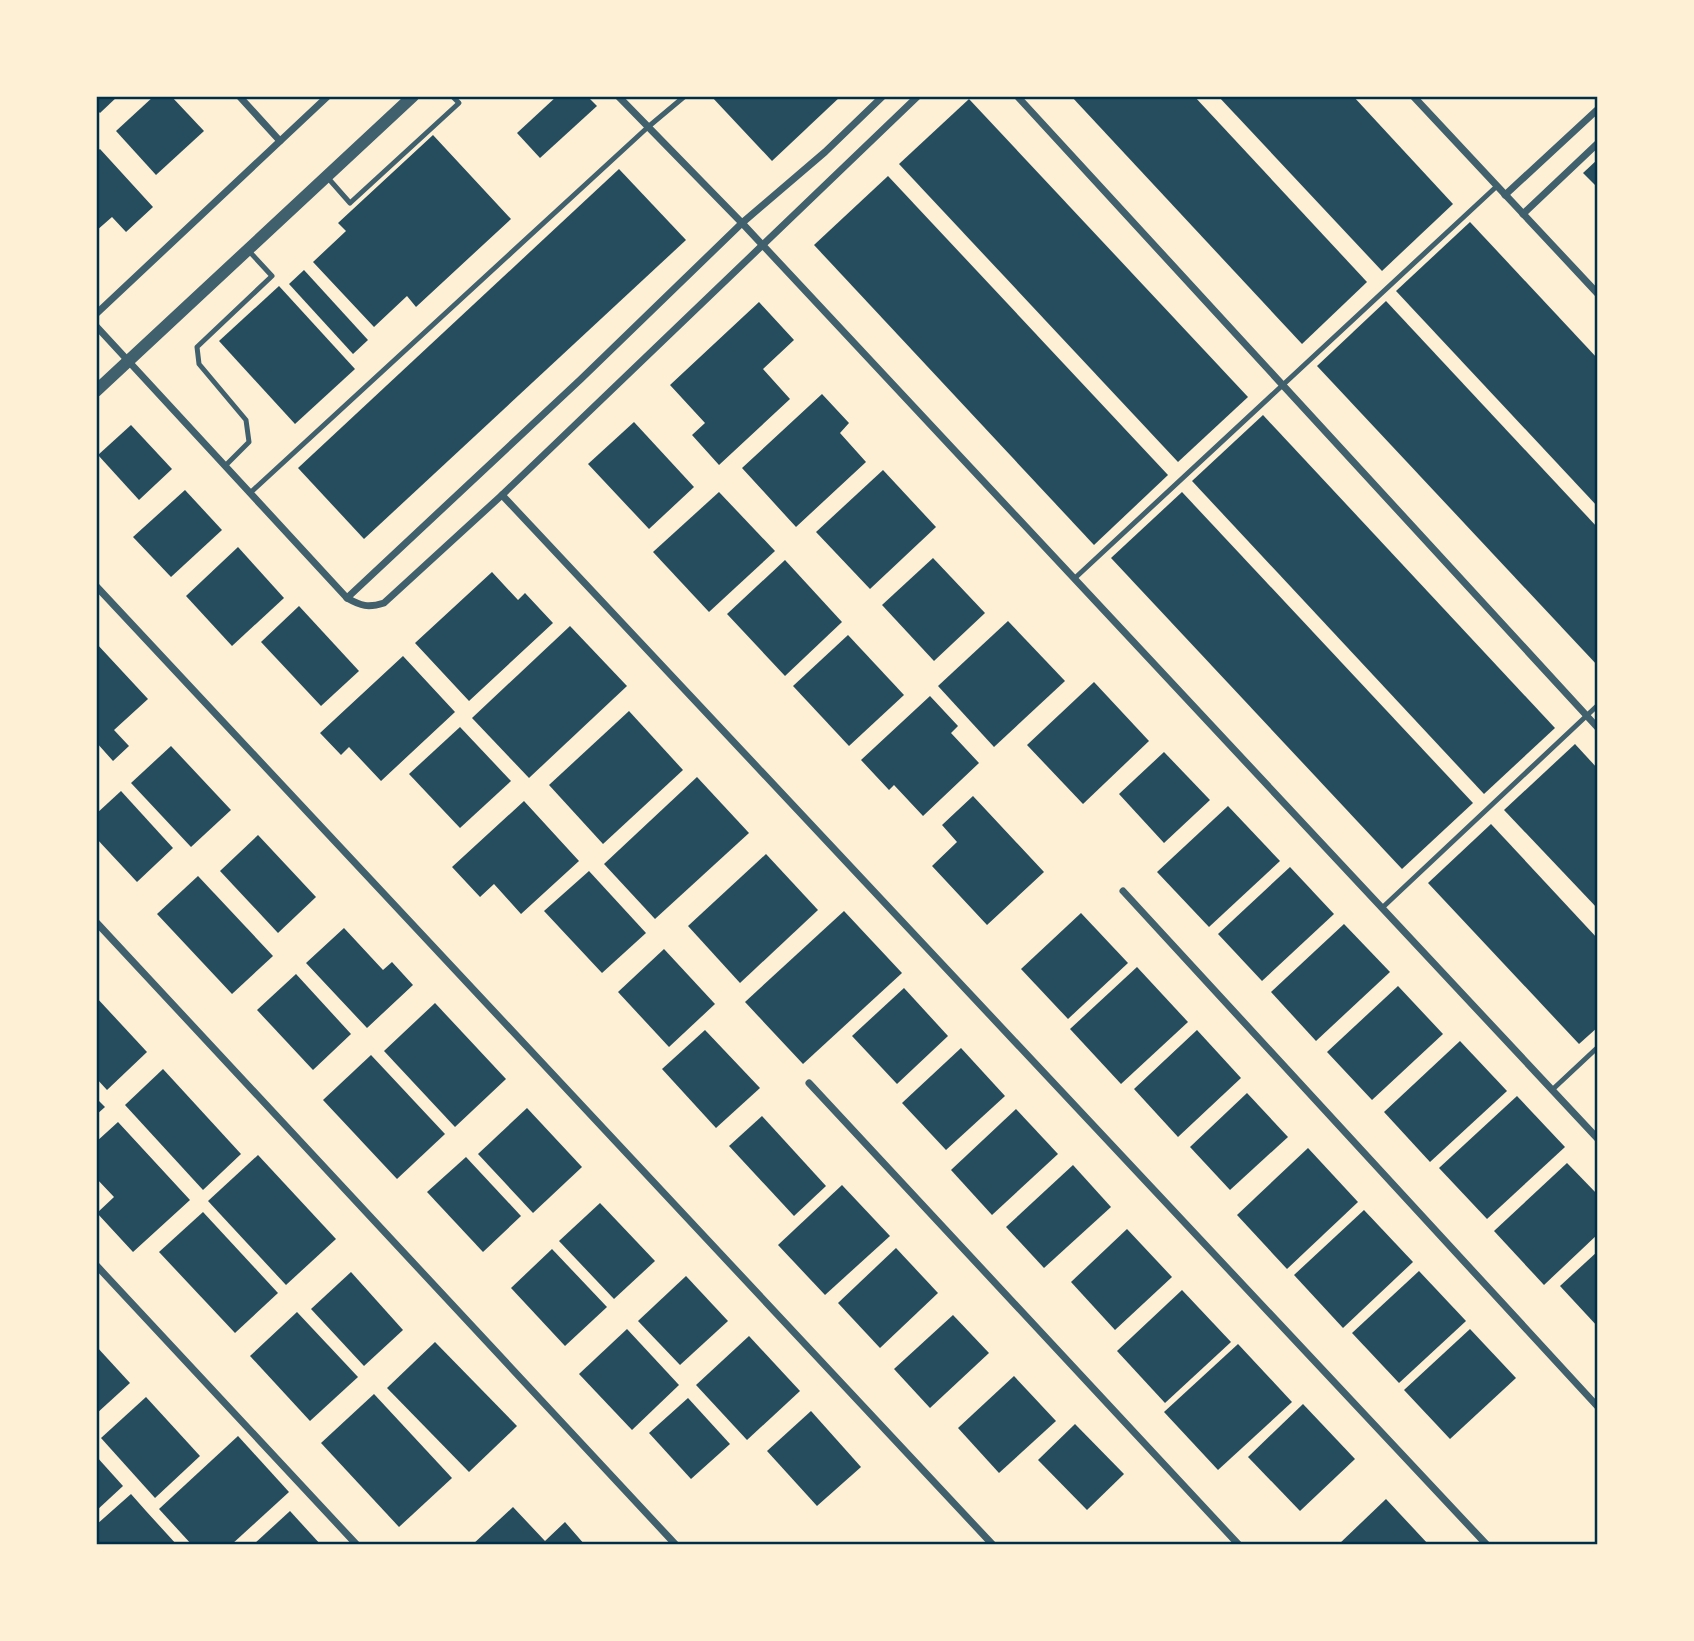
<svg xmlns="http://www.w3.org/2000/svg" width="1694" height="1641" viewBox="0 0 1694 1641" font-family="Poppins,sans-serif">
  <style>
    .building { fill: #264d5e }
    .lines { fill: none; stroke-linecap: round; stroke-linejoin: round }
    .service { stroke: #3f606c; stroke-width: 5 }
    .minor { stroke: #3f606c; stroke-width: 7 }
    .tertiary { stroke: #3f606c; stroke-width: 12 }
    .neatline { fill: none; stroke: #003049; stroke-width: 2.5 }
  </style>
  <rect width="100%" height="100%" fill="#fdf0d5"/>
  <!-- building -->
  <g class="building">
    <polygon points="96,96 118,96 100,113 96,109"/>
    <polygon points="154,96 171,96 204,131 156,175 116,131"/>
    <polygon points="557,96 587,96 597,106 540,158 517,133"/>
    <polygon points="711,96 841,96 772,161"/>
    <polygon points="1071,96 1194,96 1367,282 1302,344"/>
    <polygon points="1218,96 1353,96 1453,204 1382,271"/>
    <polygon points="969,99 1248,397 1178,462 899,164"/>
    <polygon points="433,135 511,219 416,307 407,296 374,327 313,262 346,231 338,223"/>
    <polygon points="100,149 153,207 126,232 112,217 96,231 96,152"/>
    <polygon points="1598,159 1598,188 1583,173"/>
    <polygon points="619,169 686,240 364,539 298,468"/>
    <polygon points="888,176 1168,475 1094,545 814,245"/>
    <polygon points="1470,222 1598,359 1598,507 1396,291"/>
    <polygon points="304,270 368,340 353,354 289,284"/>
    <polygon points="279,286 355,369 295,424 219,341"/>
    <polygon points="1386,301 1598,528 1598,666 1317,366"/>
    <polygon points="759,302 794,340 763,369 790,399 719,465 692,435 705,423 670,385"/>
    <polygon points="822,394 849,423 840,433 866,462 796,527 742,468"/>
    <polygon points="1263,415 1555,728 1484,794 1192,481"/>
    <polygon points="634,422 694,487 649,529 588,464"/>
    <polygon points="131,425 172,469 139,500 98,455"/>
    <polygon points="883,470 936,527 870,589 816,532"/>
    <polygon points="185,490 222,530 171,577 133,537"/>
    <polygon points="719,492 775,551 709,612 653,552"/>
    <polygon points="1182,492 1473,803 1402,869 1111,558"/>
    <polygon points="238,547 284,598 232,646 186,596"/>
    <polygon points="933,558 985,613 934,661 882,605"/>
    <polygon points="785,560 842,622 785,676 727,614"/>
    <polygon points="492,572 518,600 525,593 553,623 469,701 415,643"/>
    <polygon points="299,606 359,671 321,706 261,642"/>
    <polygon points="1008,621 1065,681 994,747 938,686"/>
    <polygon points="570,626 627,686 529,778 472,718"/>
    <polygon points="848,635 904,695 849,746 793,686"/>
    <polygon points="96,643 148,699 114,730 129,746 113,761 96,742"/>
    <polygon points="403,656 455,712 381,781 349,747 341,755 320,733"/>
    <polygon points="1094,682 1149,741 1083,804 1027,745"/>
    <polygon points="930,696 958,726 951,733 979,763 923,816 894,785 889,790 861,760"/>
    <polygon points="629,711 683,770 603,844 549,785"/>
    <polygon points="460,727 511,781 460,828 409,774"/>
    <polygon points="1575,744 1598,769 1598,909 1504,810"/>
    <polygon points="171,746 231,810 191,847 131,783"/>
    <polygon points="1164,752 1210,800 1164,843 1119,794"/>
    <polygon points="697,777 749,833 655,919 604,864"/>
    <polygon points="121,791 173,848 137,882 96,838 96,814"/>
    <polygon points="973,796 1044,872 987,925 932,866 957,842 942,825"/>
    <polygon points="524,801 579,861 521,914 494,884 480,897 452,867"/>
    <polygon points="1228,806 1280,861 1209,927 1157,872"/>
    <polygon points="1491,824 1598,939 1598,1027 1579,1044 1428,883"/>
    <polygon points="258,835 316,897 278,933 220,871"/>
    <polygon points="766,854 818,910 740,983 688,926"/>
    <polygon points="1290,867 1334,914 1262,981 1218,934"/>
    <polygon points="589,871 646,933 602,973 544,911"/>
    <polygon points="198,876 273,956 232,994 157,914"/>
    <polygon points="844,911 902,973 803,1064 745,1002"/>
    <polygon points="1081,913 1128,963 1068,1019 1021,969"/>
    <polygon points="1344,924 1390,972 1316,1041 1271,992"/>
    <polygon points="344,928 383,970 392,962 413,985 367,1028 306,963"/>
    <polygon points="664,949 715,1004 669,1047 618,992"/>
    <polygon points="1137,967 1188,1022 1121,1084 1070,1029"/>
    <polygon points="296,974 351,1034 313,1070 257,1010"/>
    <polygon points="1398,986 1443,1034 1372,1100 1327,1052"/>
    <polygon points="904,988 948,1036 897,1084 852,1036"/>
    <polygon points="96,997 147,1052 107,1090 96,1078"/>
    <polygon points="435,1003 506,1079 455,1127 384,1051"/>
    <polygon points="705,1030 760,1088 716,1128 662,1069"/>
    <polygon points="1197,1030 1241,1078 1178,1137 1134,1089"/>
    <polygon points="1460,1041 1507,1091 1430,1162 1384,1112"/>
    <polygon points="961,1048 1005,1096 946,1150 902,1103"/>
    <polygon points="371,1055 445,1134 397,1179 323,1100"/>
    <polygon points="163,1069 241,1154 203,1190 125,1105"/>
    <polygon points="1247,1093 1288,1137 1230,1190 1190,1147"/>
    <polygon points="1517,1096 1565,1147 1487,1219 1439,1168"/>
    <polygon points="96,1098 105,1107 96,1115"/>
    <polygon points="527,1108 582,1167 533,1213 478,1154"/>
    <polygon points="1016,1109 1058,1154 992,1215 951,1170"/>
    <polygon points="762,1116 826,1186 794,1216 729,1146"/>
    <polygon points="118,1122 190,1200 133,1252 97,1213 114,1197 96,1178 96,1142"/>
    <polygon points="1308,1148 1358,1202 1287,1269 1237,1215"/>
    <polygon points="258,1155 336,1239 286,1285 208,1201"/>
    <polygon points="466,1157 521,1216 483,1252 427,1192"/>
    <polygon points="1567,1163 1598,1195 1598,1234 1544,1285 1494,1231"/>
    <polygon points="1073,1165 1111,1207 1044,1268 1006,1227"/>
    <polygon points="842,1185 890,1236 825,1295 778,1245"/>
    <polygon points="600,1203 655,1261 614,1299 559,1241"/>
    <polygon points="1364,1210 1413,1262 1343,1328 1294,1275"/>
    <polygon points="203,1212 278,1293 235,1333 159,1252"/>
    <polygon points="1127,1229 1172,1277 1115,1330 1071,1282"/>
    <polygon points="896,1248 938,1293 880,1348 838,1303"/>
    <polygon points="552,1249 607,1307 565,1346 511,1288"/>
    <polygon points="1598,1251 1598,1327 1560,1286"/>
    <polygon points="1419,1271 1466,1321 1399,1383 1352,1333"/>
    <polygon points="351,1272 403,1330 364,1366 311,1309"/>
    <polygon points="686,1276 728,1321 680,1365 638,1321"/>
    <polygon points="1182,1290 1231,1342 1165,1403 1117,1351"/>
    <polygon points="297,1312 358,1377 310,1421 250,1356"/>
    <polygon points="953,1315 989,1353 930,1408 894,1369"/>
    <polygon points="627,1329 679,1385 632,1430 579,1374"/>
    <polygon points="1470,1329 1516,1378 1450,1439 1404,1390"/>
    <polygon points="749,1336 800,1391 747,1440 696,1385"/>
    <polygon points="435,1342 517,1426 469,1472 387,1388"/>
    <polygon points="1238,1344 1292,1402 1218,1470 1164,1412"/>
    <polygon points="96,1346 130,1383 96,1414"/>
    <polygon points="1014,1376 1056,1421 999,1473 958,1428"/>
    <polygon points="374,1394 452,1478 399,1527 321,1443"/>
    <polygon points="146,1397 200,1456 155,1498 101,1438"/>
    <polygon points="688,1398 730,1444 691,1479 649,1433"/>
    <polygon points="1303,1404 1355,1459 1300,1511 1248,1457"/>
    <polygon points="811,1411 861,1467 817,1506 767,1451"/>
    <polygon points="1075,1424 1124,1474 1087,1510 1038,1460"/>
    <polygon points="238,1436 289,1492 231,1545 192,1545 159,1509"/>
    <polygon points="96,1456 123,1486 96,1511"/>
    <polygon points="131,1494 146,1511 177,1545 100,1545 96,1540 96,1525"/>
    <polygon points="1386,1499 1429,1545 1338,1545"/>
    <polygon points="513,1507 545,1541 565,1522 585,1545 472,1545"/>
    <polygon points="290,1511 321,1545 253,1545"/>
  </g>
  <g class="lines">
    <!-- service -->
    <g class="service">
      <polyline points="328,178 350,203 459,103 452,96"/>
      <polyline points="225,466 249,442 246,420 199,364 197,347 272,276 248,250"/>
      <polyline points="250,493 648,127 685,96"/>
      <polyline points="1075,578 1497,186"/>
      <polyline points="1382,908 1598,705"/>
      <polyline points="1552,1090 1598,1047"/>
    </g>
    <!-- minor -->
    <g class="minor">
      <polyline points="239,96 280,141"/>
      <polyline points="618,96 742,223 1598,1139"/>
      <polyline points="1017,96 1598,728"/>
      <polyline points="1413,96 1598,294"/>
      <polyline points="1505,195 1598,109"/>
      <polyline points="1523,214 1598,143"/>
      <polyline points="96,314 328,96"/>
      <path d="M96 326 347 598C361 606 368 608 384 603L502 495 918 96"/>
      <polyline points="502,495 1487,1545"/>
      <polyline points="96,586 993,1545"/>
      <polyline points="347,598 581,379 742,223 825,152 883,96"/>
      <polyline points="1123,891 1598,1407"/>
      <polyline points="96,922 676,1545"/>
      <polyline points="809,1083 1239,1545"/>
      <polyline points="96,1265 357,1545"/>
    </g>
    <!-- tertiary -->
    <polyline class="tertiary" points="96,391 413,96"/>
  </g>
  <!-- border -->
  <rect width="1694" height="1641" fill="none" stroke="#fdf0d5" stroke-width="196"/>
  <rect x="98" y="98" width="1498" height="1445" class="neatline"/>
</svg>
